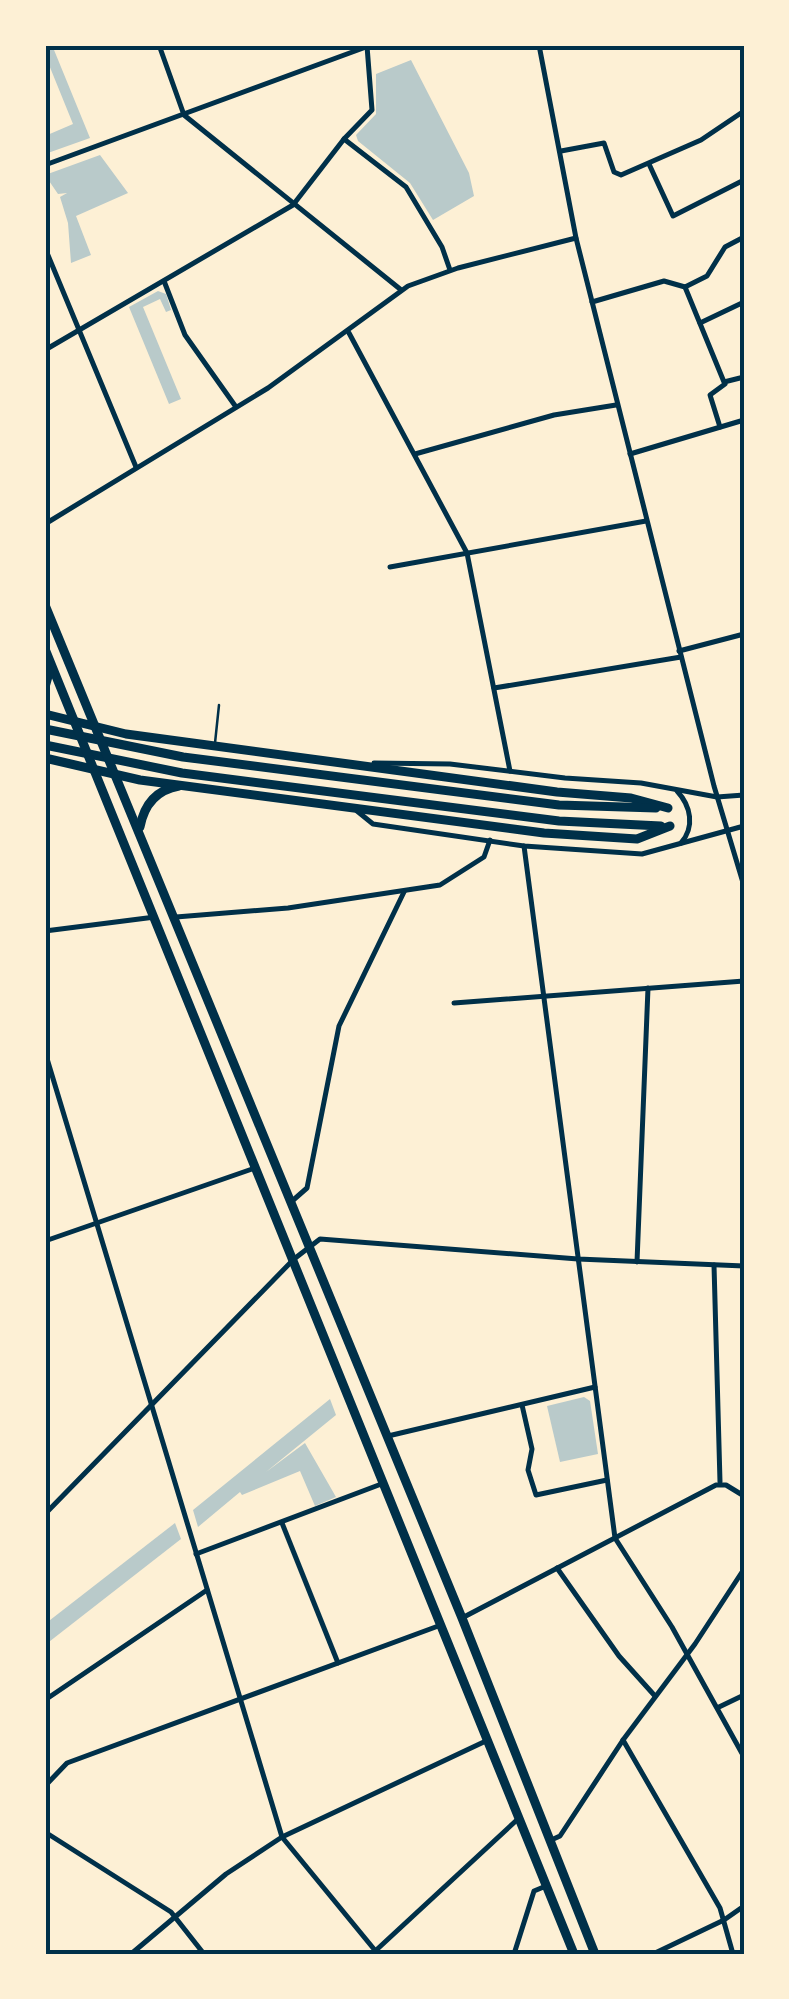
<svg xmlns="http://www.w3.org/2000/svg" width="789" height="1999" viewBox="0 0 789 1999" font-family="'Noto Serif',serif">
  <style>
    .green { fill: #b9caca }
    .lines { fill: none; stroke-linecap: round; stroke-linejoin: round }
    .service { stroke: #003049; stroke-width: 2.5 }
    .minor { stroke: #003049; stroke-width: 5 }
    .primary { stroke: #003049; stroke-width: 9 }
    .trunk { stroke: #003049; stroke-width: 9 }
    .neatline { fill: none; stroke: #003049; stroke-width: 4 }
  </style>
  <rect width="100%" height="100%" fill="#fdf0d5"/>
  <!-- green -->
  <g class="green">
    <polygon points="45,45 52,45 90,138 45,154 45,136 73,124 45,55"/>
    <polygon points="411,60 469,173 474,196 433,220 410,183 358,141 356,135 376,114 376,74"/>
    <polygon points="100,155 128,193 76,216 91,255 71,263 68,223 60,197 67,193 58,194 45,175"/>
    <polygon points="158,291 166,294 174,319 171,310 166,312 160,299 143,307 181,399 169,404 129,307"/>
    <polygon points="584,1397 590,1401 598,1454 560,1462 547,1406"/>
    <polygon points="330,1399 336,1415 266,1472 305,1443 336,1497 315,1506 300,1471 242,1495 240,1492 198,1527 193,1510"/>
    <polygon points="175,1523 181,1539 45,1645 45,1624"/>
  </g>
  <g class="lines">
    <!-- service -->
    <polyline class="service" points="215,743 219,705"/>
    <!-- minor -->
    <g class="minor">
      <polyline points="159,45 184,115 400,289"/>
      <polyline points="539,45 576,238 714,786 744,886"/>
      <polyline points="344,139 406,187 442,247 450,270"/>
      <polyline points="561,151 604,143 614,172 621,175 701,140 744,111"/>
      <polyline points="649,164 673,216 744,180"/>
      <polyline points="45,165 366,47"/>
      <polyline points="45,248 136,467"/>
      <polyline points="164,281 185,335 236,407"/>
      <polyline points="685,287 724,382 744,377"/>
      <polyline points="592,302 664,281 685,287 707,276 725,247 744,237"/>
      <polyline points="700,323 744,302"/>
      <polyline points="349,333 467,553 510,771"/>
      <polyline points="45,350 293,205 344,139 372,110 367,46"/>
      <polyline points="720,427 710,395 725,384"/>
      <polyline points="415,454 554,415 616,405"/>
      <polyline points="630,454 744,420"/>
      <polyline points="45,524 268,388 408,286 458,268 576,238"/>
      <polyline points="390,567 646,521"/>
      <polyline points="679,651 744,634"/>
      <polyline points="494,688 681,657"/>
      <polyline points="374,763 450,764 565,778 641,783 717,797 744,795"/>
      <path d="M677 791C691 806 695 827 681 843"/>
      <polyline points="357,811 373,824 524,846 642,854 744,826"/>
      <polyline points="524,846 615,1538 672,1627 744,1757"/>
      <polyline points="176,917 288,908 440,885 484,857 490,840"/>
      <polyline points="45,931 155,917"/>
      <polyline points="454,1003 744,981"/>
      <polyline points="45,1052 282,1837 378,1954"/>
      <polyline points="291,1202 307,1188 339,1026 404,892"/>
      <polyline points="45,1241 255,1168"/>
      <polyline points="637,1262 648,988"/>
      <polyline points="714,1265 720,1482"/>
      <polyline points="522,1405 532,1449 528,1470 536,1495 607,1480"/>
      <polyline points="388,1436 595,1387"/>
      <polyline points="45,1514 294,1259 320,1239 578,1259 744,1266"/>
      <polyline points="282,1523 338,1663"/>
      <polyline points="196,1554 384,1483"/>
      <polyline points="557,1568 619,1656 655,1696"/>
      <polyline points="462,1618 716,1485 726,1485 744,1496"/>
      <polyline points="45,1700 207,1590"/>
      <polyline points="719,1707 744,1695"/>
      <polyline points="623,1740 720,1908 733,1954"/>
      <polyline points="45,1786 67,1763 441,1625"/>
      <polyline points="45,1832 171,1912 204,1954"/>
      <polyline points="549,1841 560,1836 623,1740 695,1644 744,1569"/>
      <polyline points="131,1954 226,1874 282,1837 488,1740"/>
      <polyline points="372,1954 519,1818"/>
      <polyline points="514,1954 534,1891 546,1886"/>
      <polyline points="653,1954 724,1920 744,1906"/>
    </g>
    <!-- primary -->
    <g class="primary">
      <polyline points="45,714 126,734 557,792 631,798 668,808"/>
      <polyline points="45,729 183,757 559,805 656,808"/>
      <polyline points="45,745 182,773 559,821 661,826"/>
      <polyline points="45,758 140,780 544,833 637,839 670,826"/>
    </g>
    <!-- trunk -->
    <g class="trunk">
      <polyline points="45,605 462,1618 595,1954"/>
      <polyline points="45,649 574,1954"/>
      <polyline points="45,687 51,666"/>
      <path d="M140 827C144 805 156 790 179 786"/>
    </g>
  </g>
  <!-- border -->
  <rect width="789" height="1999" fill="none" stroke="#fdf0d5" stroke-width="95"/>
  <rect x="48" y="48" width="694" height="1904" class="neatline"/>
</svg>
